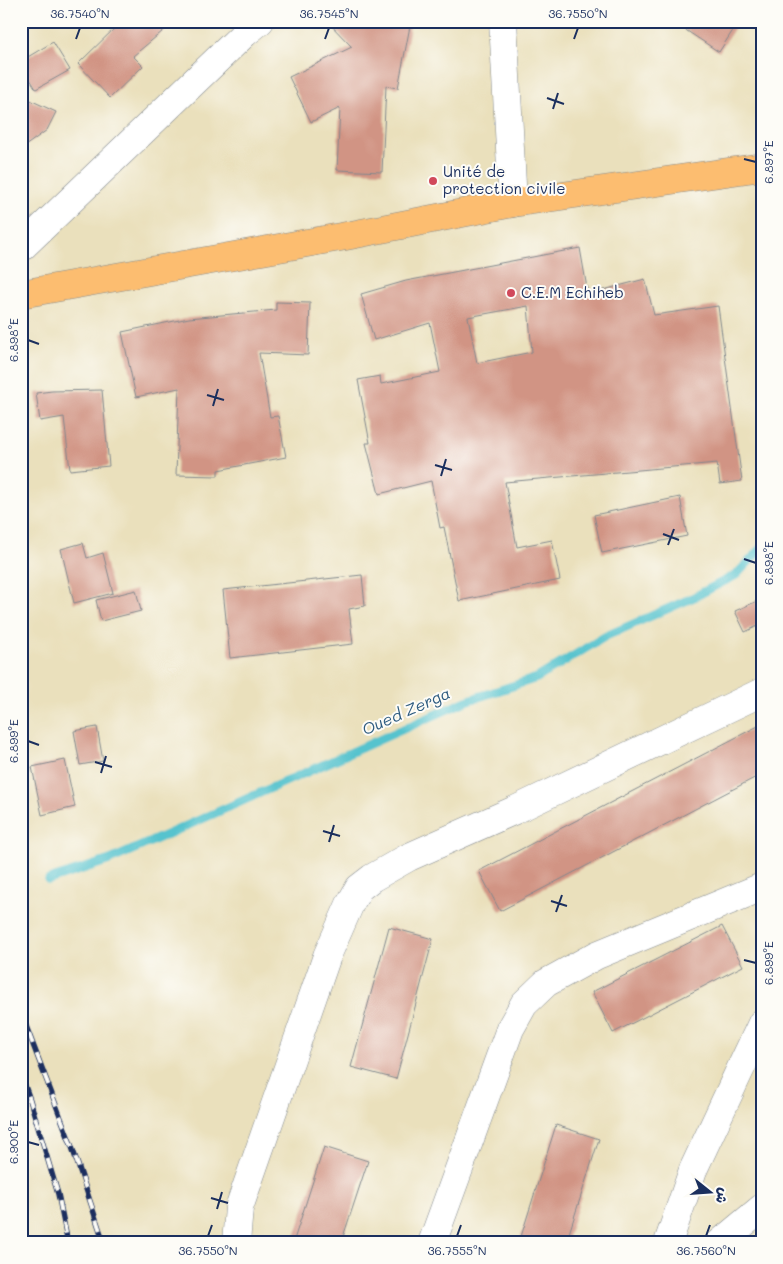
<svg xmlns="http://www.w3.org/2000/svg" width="783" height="1264" viewBox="0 0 783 1264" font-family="Mali,'Playpen Sans Arabic',sans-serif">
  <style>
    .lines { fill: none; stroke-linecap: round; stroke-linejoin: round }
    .stream { stroke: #56c3ce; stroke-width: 9 }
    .building { fill: #d19484; fill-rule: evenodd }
    .minor-casing { stroke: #82888d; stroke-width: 29 }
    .primary-casing { stroke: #82888d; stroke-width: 29 }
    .minor { stroke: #fff; stroke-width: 28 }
    .primary { stroke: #fcbd6f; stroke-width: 28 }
    .rail-casing { stroke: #1b2f5e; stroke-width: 5.5 }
    .rail { stroke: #fdfcf7; stroke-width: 4; stroke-dasharray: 11; stroke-linecap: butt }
    .ticks { fill: none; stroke: #1b2f5e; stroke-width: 2 }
    .poi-dot { fill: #d1495b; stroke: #fdfcf7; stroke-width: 2 }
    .labels { text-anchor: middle; stroke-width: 4; stroke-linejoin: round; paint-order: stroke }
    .poi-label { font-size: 15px; fill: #1b2f5e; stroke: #fdfcf7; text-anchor: start }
    .water-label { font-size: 16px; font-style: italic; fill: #2d5b80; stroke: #fdfcf7 }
    .neatline { fill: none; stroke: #1b2f5e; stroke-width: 2 }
    .ticks-label { font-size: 12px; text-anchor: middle; fill: #1b2f5e }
  </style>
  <rect width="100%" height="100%" fill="#fdfcf7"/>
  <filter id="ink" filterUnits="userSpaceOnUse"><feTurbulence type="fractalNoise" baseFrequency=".02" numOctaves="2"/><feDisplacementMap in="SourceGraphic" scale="10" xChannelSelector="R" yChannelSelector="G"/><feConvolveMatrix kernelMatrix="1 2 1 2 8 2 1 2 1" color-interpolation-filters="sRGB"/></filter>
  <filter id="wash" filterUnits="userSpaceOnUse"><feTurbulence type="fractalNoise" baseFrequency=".0096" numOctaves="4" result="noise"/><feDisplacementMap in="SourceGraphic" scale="20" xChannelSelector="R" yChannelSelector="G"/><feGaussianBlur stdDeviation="1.12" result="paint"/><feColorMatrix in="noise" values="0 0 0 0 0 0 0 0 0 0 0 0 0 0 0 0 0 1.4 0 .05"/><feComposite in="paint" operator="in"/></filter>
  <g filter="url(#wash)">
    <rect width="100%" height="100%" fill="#eae0bc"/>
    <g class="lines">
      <!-- stream -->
      <polyline class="stream" points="49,880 110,860 466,701 537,678 606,636 692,598 736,575 762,548"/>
    </g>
    <g id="blocks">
      <!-- building -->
      <g class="building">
        <polygon points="122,21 175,21 133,56 143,66 110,98 78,64"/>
        <polygon points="327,21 411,21 398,88 386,86 382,172 337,170 340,108 311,122 289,77 352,47"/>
        <polygon points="672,21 739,21 719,52"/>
        <polygon points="53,42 70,70 36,89 21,64 21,61"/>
        <polygon points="28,99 56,112 47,130 21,149 21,113"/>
        <path d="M580 248 588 294 645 279 654 315 718 306 742 481 720 484 717 463 505 482 517 547 552 540 560 580 459 601 444 527 440 528 431 481 379 494 366 443H370L358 380 380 376 381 384 440 372 430 323 374 340 361 294 406 281ZM528 306 532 352 477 363 468 317Z"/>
        <polygon points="276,302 310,303 308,355 259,353 270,417 278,416 286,457 218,470 218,476 176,475 179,388 136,397 122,332 189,318 276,310"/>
        <polygon points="102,390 109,466 70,470 64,417 40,421 36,393 52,391"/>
        <polygon points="680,497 687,536 602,553 594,515"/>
        <polygon points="83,543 87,558 103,553 113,593 74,603 61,549"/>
        <polygon points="362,575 365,606 349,609 353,644 230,658 223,590"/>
        <polygon points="136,590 141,611 101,621 96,600"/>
        <polygon points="762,599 762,624 745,632 735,611"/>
        <polygon points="762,724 762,774 500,911 479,871"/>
        <polygon points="97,727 103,761 80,765 74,731"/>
        <polygon points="65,760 75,807 42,815 32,767"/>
        <polygon points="722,926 743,966 613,1033 592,992"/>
        <polygon points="389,927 433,939 396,1079 351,1067"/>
        <polygon points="556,1125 599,1139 566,1243 519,1243"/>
        <polygon points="324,1147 368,1161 341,1243 293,1243"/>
      </g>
    </g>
  </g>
  <g filter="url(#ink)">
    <use href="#blocks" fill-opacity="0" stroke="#82888d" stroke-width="1"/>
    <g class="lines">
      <defs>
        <g id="minor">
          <polyline points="503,21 513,203"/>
          <polyline points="21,248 245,33 260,21"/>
          <polyline points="236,1243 239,1208 327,956 350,904 359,888 372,878 409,857 515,810 762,692"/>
          <polyline points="432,1243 510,1029 524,1004 546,983 597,955 762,887"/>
          <polyline points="668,1243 693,1170 762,1023"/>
          <polyline points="720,1243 762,1208"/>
        </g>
        <polyline id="primary" points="21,294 346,236 513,203 762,167"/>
      </defs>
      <!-- minor casing -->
      <use href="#minor" class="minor-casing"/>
      <!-- primary casing -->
      <use href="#primary" class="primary-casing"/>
      <!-- minor -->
      <use href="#minor" class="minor"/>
      <!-- primary -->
      <use href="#primary" class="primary"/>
      <defs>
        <g id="rail">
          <polyline points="21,1013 72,1147 104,1243"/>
          <polyline points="21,1075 30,1100 58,1194 68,1243"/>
        </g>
      </defs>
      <!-- rail casing -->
      <use href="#rail" class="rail-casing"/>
      <!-- rail -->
      <use href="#rail" class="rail"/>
    </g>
  </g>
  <!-- ticks -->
  <path class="ticks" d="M76 39 80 28M325 39 329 28M574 39 578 28M547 98 564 104M553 109 558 93M744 159 756 162M28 340 39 344M207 395 224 400M213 406 218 389M435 465 452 470M441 476 446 459M663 534 679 540M668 545 674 529M744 559 756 563M28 741 39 745M95 762 112 767M101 773 106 756M323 831 340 836M329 842 334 825M551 901 567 906M556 912 562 895M744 960 756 963M28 1142 39 1145M211 1198 228 1203M217 1209 222 1192M208 1236 212 1225M457 1236 461 1225M706 1236 710 1225"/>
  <!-- markers -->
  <g class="poi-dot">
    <circle cx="433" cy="181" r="5"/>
    <circle cx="511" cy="293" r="5"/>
  </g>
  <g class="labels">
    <!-- poi labels -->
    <g class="poi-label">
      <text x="443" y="177">Unité de<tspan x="443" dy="17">protection civile</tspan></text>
      <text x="521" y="298">C.E.M Echiheb</text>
    </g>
    <!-- water labels -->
    <g class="water-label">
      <text transform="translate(406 711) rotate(-24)" y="6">Oued Zerga</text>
    </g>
  </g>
  <!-- margin -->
  <rect width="783" height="1264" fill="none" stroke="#fdfcf7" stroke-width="55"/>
  <!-- north arrow -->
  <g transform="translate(710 1192) rotate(107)" stroke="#fdfcf7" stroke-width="4" paint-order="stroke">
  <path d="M0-4L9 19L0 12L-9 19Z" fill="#1b2f5e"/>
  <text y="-8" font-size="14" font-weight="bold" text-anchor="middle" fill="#1b2f5e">ش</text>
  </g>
  <rect x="28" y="28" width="728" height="1208" class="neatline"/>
  <g class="ticks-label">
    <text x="80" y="18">36.7540°N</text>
    <text x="329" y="18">36.7545°N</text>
    <text x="578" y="18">36.7550°N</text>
    <text transform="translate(769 162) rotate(-90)" y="4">6.897°E</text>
    <text transform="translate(14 340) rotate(-90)" y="4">6.898°E</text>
    <text transform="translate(769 563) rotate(-90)" y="4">6.898°E</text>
    <text transform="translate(14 741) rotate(-90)" y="4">6.899°E</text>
    <text transform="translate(769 963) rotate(-90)" y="4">6.899°E</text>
    <text transform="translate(14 1142) rotate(-90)" y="4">6.900°E</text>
    <text x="208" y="1255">36.7550°N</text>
    <text x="457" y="1255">36.7555°N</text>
    <text x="706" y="1255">36.7560°N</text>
  </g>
</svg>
